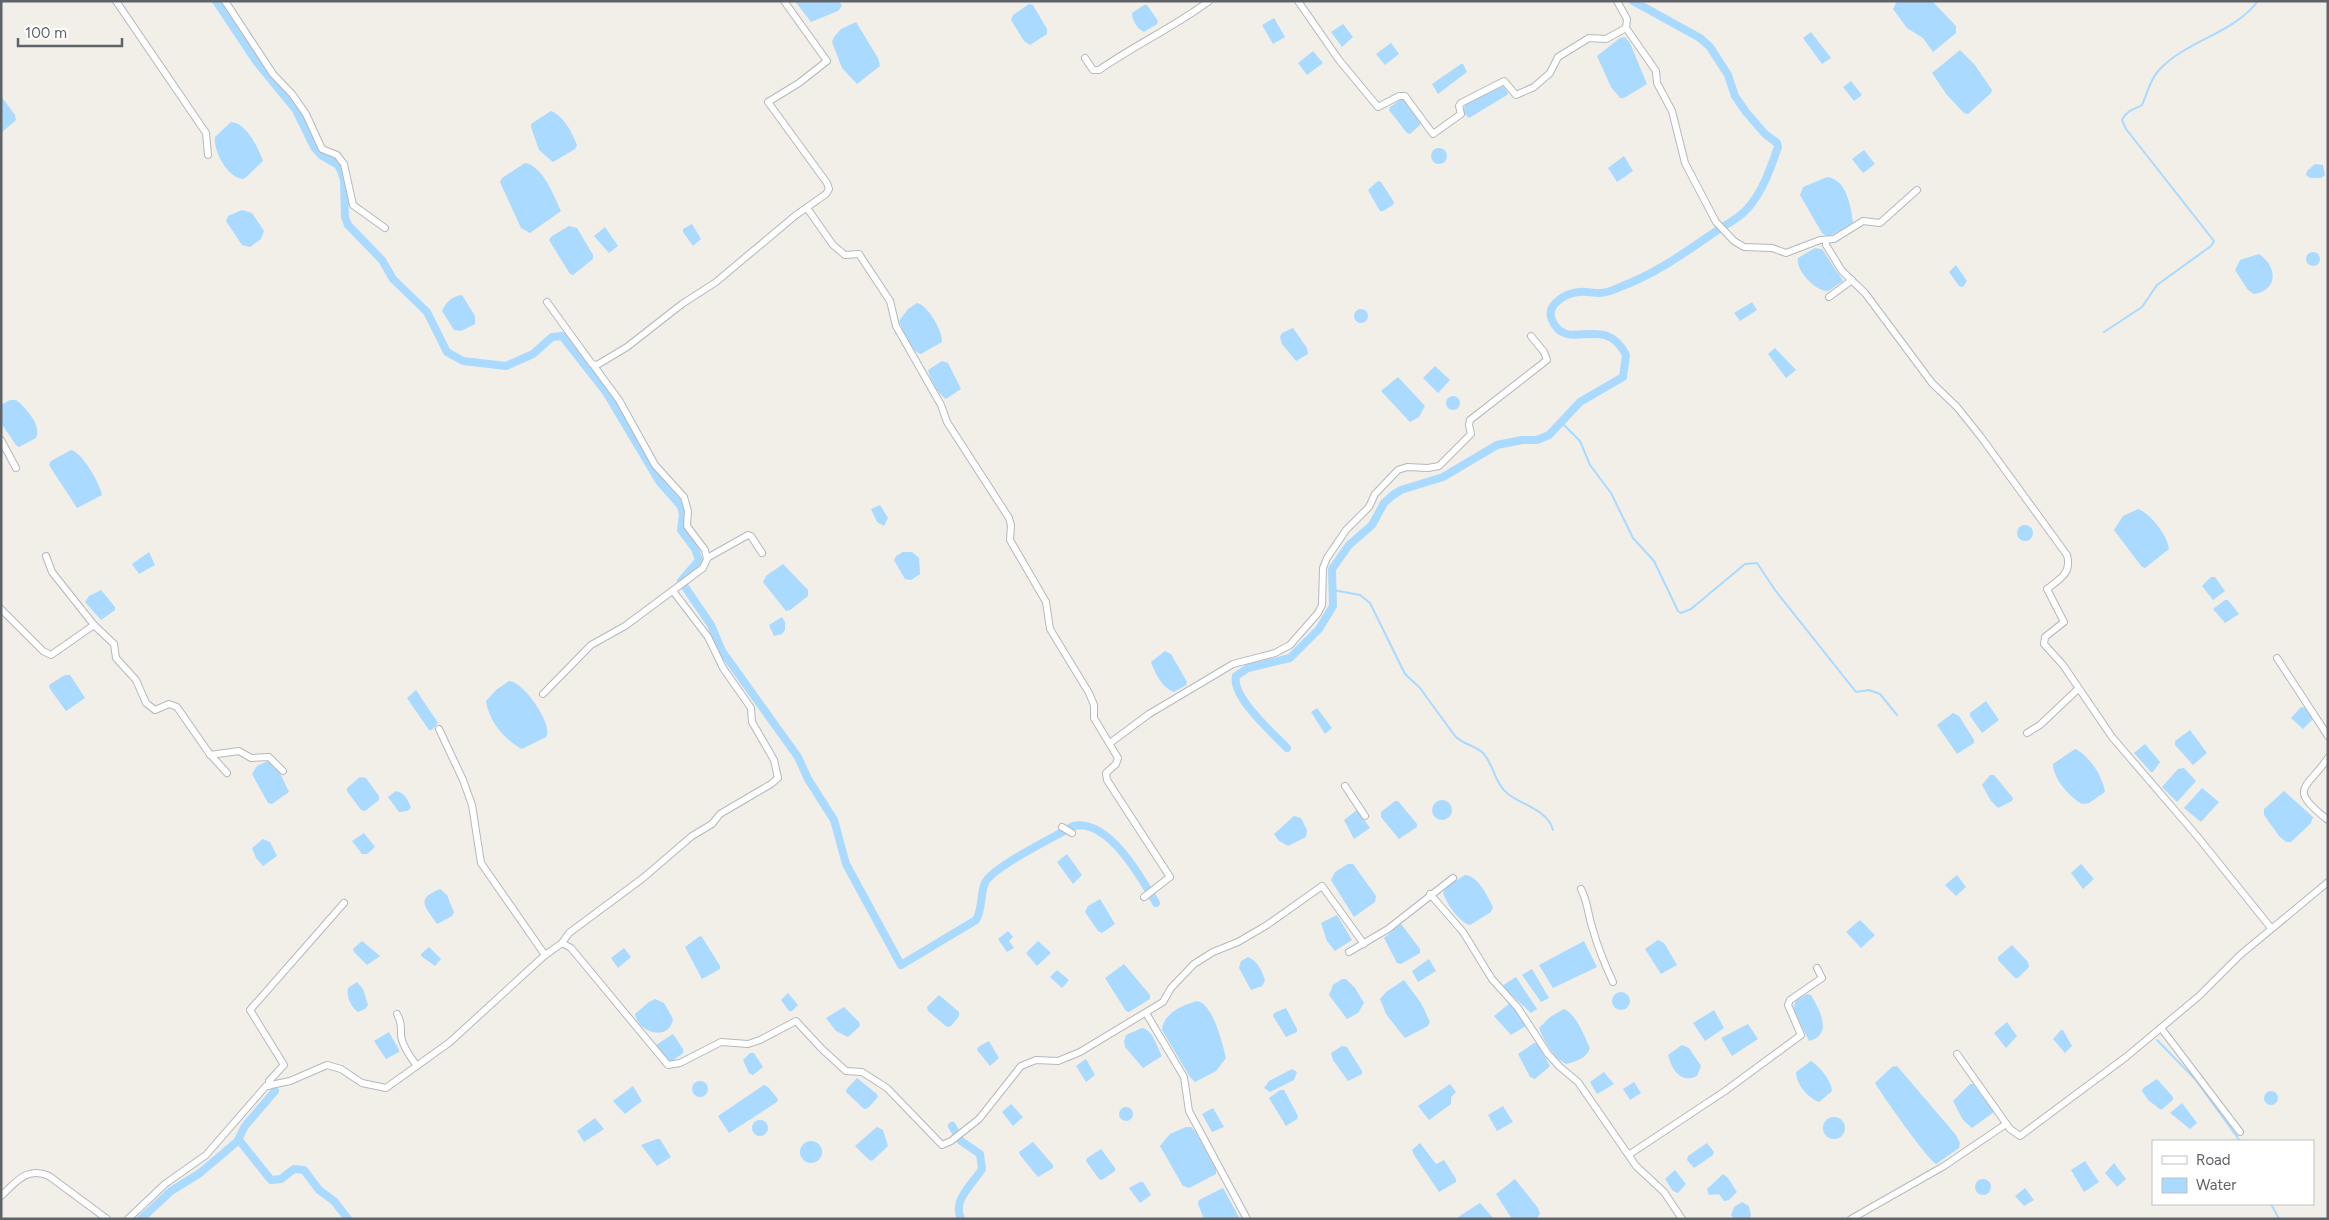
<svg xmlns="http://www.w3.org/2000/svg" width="2329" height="1220" viewBox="0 0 2329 1220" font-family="Figtree,sans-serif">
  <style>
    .water { fill: #aadaff }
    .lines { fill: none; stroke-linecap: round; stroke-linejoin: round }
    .stream { stroke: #aadaff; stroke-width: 2 }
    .canal { stroke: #aadaff; stroke-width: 8 }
    .minor-casing { stroke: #b5b8bc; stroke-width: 8 }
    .minor { stroke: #fff; stroke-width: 6 }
  </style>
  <rect width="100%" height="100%" fill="#f1efe8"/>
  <!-- water -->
  <g class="water">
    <polygon points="795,1 839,1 842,6 838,11 811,22"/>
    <polygon points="1897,1 1932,1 1956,26 1956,33 1933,52 1923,38 1907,28 1893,9"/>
    <polygon points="1029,4 1033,5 1047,29 1047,34 1030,45 1024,41 1011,20 1013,15"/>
    <path d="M1144 5H1147L1158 21 1157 24 1144 32C1137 29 1132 20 1132 13Z"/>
    <polygon points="1274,18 1285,37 1273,44 1262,25"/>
    <polygon points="856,22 878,58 880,66 857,84 842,68 832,42 834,37 841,29"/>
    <polygon points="1343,24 1353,37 1342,47 1331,32"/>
    <polygon points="1811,32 1831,58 1822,64 1803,38"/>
    <polygon points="1625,37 1630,43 1647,84 1624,98 1620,98 1611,87 1597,56 1620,38"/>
    <polygon points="1391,43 1399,54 1385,65 1376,54"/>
    <polygon points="1960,50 1974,64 1992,90 1991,93 1968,114 1964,113 1947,95 1932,73"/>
    <polygon points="1313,51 1323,63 1307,75 1298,63"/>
    <polygon points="1461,64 1463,64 1467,72 1438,94 1432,84"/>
    <polygon points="1851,81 1862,95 1854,101 1843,87"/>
    <polygon points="1503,86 1508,93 1507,95 1469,118 1462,111 1466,104"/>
    <polygon points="1,96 15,115 16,120 1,133"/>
    <polygon points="1400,100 1404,100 1420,122 1420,125 1410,134 1407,133 1389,110 1390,107"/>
    <path d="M551 111C564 116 572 133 577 145L575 149 553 162 539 150 531 127V124Z"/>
    <path d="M231 122C247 123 258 148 263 161L244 179C228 179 213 151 215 137Z"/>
    <circle cx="1439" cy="156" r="8"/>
    <polygon points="1864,150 1875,164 1863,173 1852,159"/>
    <polygon points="1624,156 1633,171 1617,182 1608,168"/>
    <path d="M525 163C543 166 554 196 561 211L530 233 521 228 500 182 502 178Z"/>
    <polygon points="2315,164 2323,165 2325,175 2321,178 2310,178 2306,175 2307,171"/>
    <path d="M1827 177C1847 179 1851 208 1853 223L1828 237 1822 233 1800 195 1803 187Z"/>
    <polygon points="1378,181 1381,182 1394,202 1393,205 1383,211 1380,211 1368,190"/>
    <polygon points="242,210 252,213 264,231 261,239 250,247 242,245 226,221 228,216"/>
    <polygon points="692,224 701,239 693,246 683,232 683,229"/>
    <polygon points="569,226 577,228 593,255 593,259 573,275 570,274 549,240 552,236"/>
    <polygon points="605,227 618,246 609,253 594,236"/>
    <path d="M1815 248 1822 249 1843 281 1828 291C1816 292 1795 270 1798 258Z"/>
    <circle cx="2313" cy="259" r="7"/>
    <path d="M2259 254C2277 266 2279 290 2254 294L2248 290 2235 270 2240 260Z"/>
    <polygon points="1956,265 1967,281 1963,287 1959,286 1949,272"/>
    <path d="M462 295 475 316V324L461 331 454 330 442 311C446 302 452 296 462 295Z"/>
    <polygon points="1752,302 1757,310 1740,321 1734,313"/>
    <path d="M917 303C928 305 943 332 942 342L921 354C909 350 904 332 899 321L908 309Z"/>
    <circle cx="1361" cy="316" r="7"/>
    <polygon points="1293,328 1307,348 1308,354 1296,361 1282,344 1280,337 1282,333"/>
    <polygon points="1775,348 1796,370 1786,378 1768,354"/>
    <path d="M942 361 948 363 961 389 946 399C938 394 930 379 928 370Z"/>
    <polygon points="1435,366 1450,380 1438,393 1423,378"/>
    <polygon points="1398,377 1425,406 1419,417 1410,422 1381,391"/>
    <circle cx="1453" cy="403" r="7"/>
    <path d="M10 400H16C25 407 42 425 36 438L19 447 16 445 1 423V405Z"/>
    <path d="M71 450C82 452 100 484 102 495L77 508 49 465 51 461Z"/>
    <polygon points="880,505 888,518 884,526 877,522 871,509"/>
    <path d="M2138 509C2151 514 2167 535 2169 549L2145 568 2142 567 2114 530 2123 516Z"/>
    <circle cx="2025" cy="533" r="8"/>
    <polygon points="149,552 155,565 139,574 132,564"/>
    <polygon points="903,552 912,552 919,558 920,574 911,580 905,579 894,560 896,556"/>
    <polygon points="783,564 808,590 808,596 790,610 786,611 763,582 766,576"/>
    <polygon points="2211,577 2215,577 2225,591 2213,600 2202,586"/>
    <polygon points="101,590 115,607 115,610 101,620 85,602 89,596"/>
    <polygon points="2225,600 2228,600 2239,614 2225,623 2213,609"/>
    <polygon points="782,617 785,622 785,630 782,634 774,636 769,625"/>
    <path d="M1165 651 1171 654 1187 682 1186 685 1174 692C1162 688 1155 673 1151 662Z"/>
    <polygon points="65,675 70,675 85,698 66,711 50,689 49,685"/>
    <path d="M509 681C523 681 554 725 546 737L522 749C505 740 489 722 486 701L496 690Z"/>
    <polygon points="416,690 438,723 432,730 429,730 407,698"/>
    <polygon points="1986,701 1999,720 1982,733 1970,716 1970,713"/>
    <polygon points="2301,707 2306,708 2314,718 2303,729 2291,718"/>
    <polygon points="1317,708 1332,728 1325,734 1311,712"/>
    <polygon points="1953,713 1959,716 1974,740 1974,743 1957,754 1937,725"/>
    <polygon points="2190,730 2207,753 2193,765 2175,745 2175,741"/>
    <polygon points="2145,744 2160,762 2153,772 2151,772 2134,753"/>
    <path d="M2075 749C2089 755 2103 777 2105 792L2089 803 2082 804C2070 797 2053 779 2053 764Z"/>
    <polygon points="268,761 280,773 289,792 272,804 268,803 252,774 257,766"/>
    <polygon points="2184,768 2196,781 2177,802 2162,787 2178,769"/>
    <polygon points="1990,775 1994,775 2013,798 2012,801 1998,808 1991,801 1982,785"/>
    <polygon points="360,777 366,778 379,796 379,800 365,811 361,810 347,791 347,788"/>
    <polygon points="2202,788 2219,802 2201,822 2184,808"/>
    <path d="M396 791C405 793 408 800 411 808L407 811 399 812 388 797Z"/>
    <polygon points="2284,791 2313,817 2311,823 2291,842 2286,842 2279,836 2264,815 2264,809"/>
    <circle cx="1442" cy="810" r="10"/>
    <polygon points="1395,801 1398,801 1417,824 1417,827 1399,839 1381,817 1381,812"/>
    <polygon points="1357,810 1370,828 1354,839 1344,820"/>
    <polygon points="1294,816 1301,818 1307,830 1306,837 1288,846 1279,841 1274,834"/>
    <polygon points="364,833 375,847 367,854 362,854 352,841"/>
    <polygon points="263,839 270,842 277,856 263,866 256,858 252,848"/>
    <polygon points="1067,854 1082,875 1073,884 1057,862"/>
    <polygon points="1348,864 1353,864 1376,896 1375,902 1354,917 1331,880 1335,872"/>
    <polygon points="2081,864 2094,879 2083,889 2071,873"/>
    <path d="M1465 875C1479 876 1487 896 1493 907L1491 912 1470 925C1459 922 1447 904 1443 893L1446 887Z"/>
    <polygon points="1957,875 1966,887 1956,896 1945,885"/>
    <path d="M440 889 447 895 454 912 452 916 437 924C425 906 415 899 440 889Z"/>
    <polygon points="1100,899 1115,924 1102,933 1098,931 1085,912 1088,906"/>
    <polygon points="1337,915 1352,940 1335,951 1327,941 1321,923"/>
    <polygon points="1860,920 1875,935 1861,948 1846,932"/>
    <polygon points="1401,924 1420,949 1420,953 1401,964 1397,963 1384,938"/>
    <polygon points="1008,931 1013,937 1009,941 1014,948 1007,952 998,939"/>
    <polygon points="700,936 702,937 720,966 720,969 702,979 685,947"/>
    <polygon points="1658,940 1664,943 1677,965 1661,974 1645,949"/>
    <polygon points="362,941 380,956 367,965 354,952 353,949"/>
    <polygon points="1038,941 1051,953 1037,966 1026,953"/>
    <polygon points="1584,941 1597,967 1553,988 1539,965"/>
    <polygon points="2012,945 2028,962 2029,967 2018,978 2015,978 1998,960 1998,957"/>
    <polygon points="429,947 441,959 435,966 421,956 421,954"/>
    <polygon points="624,948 631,957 618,968 611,958"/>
    <path d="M1248 957C1257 960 1263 972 1265 981L1262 986 1251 990 1239 968 1241 961Z"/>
    <polygon points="1429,959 1436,971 1418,982 1412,971"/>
    <polygon points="1124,964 1150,995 1150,999 1129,1012 1126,1011 1105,978"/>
    <polygon points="1532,969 1549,998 1541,1002 1522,975"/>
    <polygon points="1057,970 1069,980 1062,988 1050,977"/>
    <polygon points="1516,977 1537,1009 1531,1013 1502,986"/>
    <polygon points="1342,979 1346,979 1355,988 1364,1003 1358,1013 1347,1019 1329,995 1333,985"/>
    <polygon points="1404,980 1421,1003 1430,1022 1428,1026 1405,1038 1386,1014 1380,999 1386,992"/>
    <path d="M357 982 363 989 368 1005 365 1009 358 1012C351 1007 346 997 348 988Z"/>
    <circle cx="1621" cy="1001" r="9"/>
    <polygon points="788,993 798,1005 792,1011 789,1011 781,1000"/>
    <path d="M1807 994 1811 995C1819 1009 1834 1035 1809 1041L1793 1009 1796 1000Z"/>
    <polygon points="939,995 959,1012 959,1016 951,1026 947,1027 928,1011 927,1007"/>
    <path d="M655 999 664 1003 673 1019C669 1042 638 1033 635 1014L649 1002Z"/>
    <path d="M1197 1001C1214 1005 1222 1043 1226 1058L1216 1071 1195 1082 1190 1077 1162 1030C1163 1014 1182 1005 1197 1001Z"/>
    <polygon points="1510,1003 1527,1025 1511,1035 1494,1016"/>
    <polygon points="844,1007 859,1022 860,1026 848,1037 836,1031 826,1018"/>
    <polygon points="1286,1008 1297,1029 1297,1032 1286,1037 1273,1016 1274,1013"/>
    <path d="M1564 1009C1577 1015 1584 1036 1590 1048 1587 1058 1575 1062 1566 1064 1554 1058 1544 1041 1539 1028L1550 1017Z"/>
    <polygon points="1714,1010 1724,1028 1705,1041 1693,1023"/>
    <polygon points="2007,1022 2017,1036 2006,1048 1994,1033"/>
    <polygon points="1748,1024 1758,1039 1732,1056 1721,1038"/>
    <path d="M1142 1028C1153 1030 1157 1047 1162 1056L1143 1068 1125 1047 1124 1041 1126 1035Z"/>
    <polygon points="2061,1030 2063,1030 2072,1046 2065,1053 2053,1039"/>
    <polygon points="389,1032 399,1050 399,1052 386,1059 374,1041"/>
    <polygon points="673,1034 683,1049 683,1053 672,1061 667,1060 656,1045"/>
    <polygon points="989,1041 999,1058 990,1066 977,1050 978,1047"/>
    <polygon points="1534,1043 1537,1043 1550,1066 1535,1079 1530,1077 1518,1054"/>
    <path d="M1682 1045 1689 1048 1701 1066 1697 1076C1681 1084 1672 1070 1668 1055Z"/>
    <polygon points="1342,1046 1347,1047 1362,1071 1362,1074 1348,1081 1333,1060 1331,1053"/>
    <polygon points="750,1053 754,1053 763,1067 753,1075 749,1073 743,1060"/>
    <polygon points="1086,1059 1095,1075 1086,1082 1076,1066"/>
    <path d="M1811 1061C1820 1067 1831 1080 1832 1091L1819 1102C1808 1098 1796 1084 1796 1072Z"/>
    <path d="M1897 1066 1956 1135 1960 1143 1959 1148 1936 1164C1927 1159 1882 1095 1875 1083L1892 1067Z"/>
    <polygon points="1292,1069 1297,1072 1294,1080 1270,1092 1264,1088 1269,1081"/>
    <polygon points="1604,1072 1614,1084 1597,1094 1590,1082"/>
    <polygon points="857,1078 877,1094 878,1097 868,1108 864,1109 846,1092 846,1090"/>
    <polygon points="2157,1079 2173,1097 2173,1100 2161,1110 2148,1100 2142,1091 2143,1088"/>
    <circle cx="700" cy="1089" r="8"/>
    <polygon points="1634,1082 1641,1093 1630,1100 1623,1089"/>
    <polygon points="1450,1084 1456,1092 1451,1097 1451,1104 1429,1120 1418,1106"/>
    <polygon points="1970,1084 1973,1084 1994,1112 1972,1128 1963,1120 1953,1101"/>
    <polygon points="764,1085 768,1087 778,1099 777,1102 729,1133 718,1116"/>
    <polygon points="633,1086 642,1101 625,1114 613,1101"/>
    <polygon points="1280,1090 1284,1090 1298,1116 1297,1119 1286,1126 1269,1098"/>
    <circle cx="2271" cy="1098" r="7"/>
    <polygon points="2182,1103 2197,1123 2190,1129 2170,1113"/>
    <polygon points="1011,1104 1023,1117 1013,1126 1002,1112"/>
    <polygon points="1503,1106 1513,1122 1497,1131 1488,1115"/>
    <circle cx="1126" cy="1114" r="7"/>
    <polygon points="1213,1108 1224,1127 1212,1132 1202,1114"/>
    <circle cx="1834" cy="1128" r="11"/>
    <polygon points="595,1118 604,1129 584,1142 577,1131"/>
    <circle cx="760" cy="1128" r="8"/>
    <polygon points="877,1127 883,1130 888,1146 872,1161 868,1159 855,1146"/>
    <polygon points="1186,1127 1191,1127 1195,1131 1216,1169 1216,1174 1189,1188 1183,1186 1160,1146 1170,1134"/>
    <polygon points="657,1139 660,1139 671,1157 657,1166 641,1145"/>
    <circle cx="811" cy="1152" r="11"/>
    <polygon points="1033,1142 1053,1165 1053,1168 1038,1177 1020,1155 1019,1152"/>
    <polygon points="1420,1143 1436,1164 1444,1160 1456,1179 1456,1182 1439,1192 1414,1155 1412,1150"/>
    <polygon points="1707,1143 1714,1152 1713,1155 1694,1168 1687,1160 1688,1156"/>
    <polygon points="1101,1149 1115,1168 1115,1171 1102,1180 1099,1179 1086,1161 1087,1158"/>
    <polygon points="2085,1161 2099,1182 2084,1192 2071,1170"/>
    <polygon points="2114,1163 2126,1179 2117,1187 2105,1173"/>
    <polygon points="1675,1170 1686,1184 1678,1193 1673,1191 1665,1179"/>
    <polygon points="1723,1174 1728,1178 1737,1192 1729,1200 1724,1201 1719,1194 1709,1195 1707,1189"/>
    <polygon points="1515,1179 1538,1208 1540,1214 1536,1219 1512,1219 1496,1194"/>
    <circle cx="1983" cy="1187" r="8"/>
    <polygon points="1140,1182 1143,1182 1151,1195 1140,1203 1129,1188"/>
    <polygon points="1223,1188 1240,1219 1204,1219 1198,1204 1199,1200"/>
    <polygon points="2025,1188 2034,1200 2024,1206 2015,1196"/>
    <polygon points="1742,1202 1749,1206 1751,1216 1749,1219 1734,1219 1731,1215 1734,1207"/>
    <polygon points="1480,1203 1494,1219 1455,1219"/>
  </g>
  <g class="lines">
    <!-- stream -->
    <g class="stream">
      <path d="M2104 332 2142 307 2157 285 2211 246 2214 241 2126 129 2122 120C2127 110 2133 110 2142 105 2148 92 2149 81 2159 70 2187 40 2233 34 2258 1"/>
      <polyline points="1561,422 1580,441 1590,465 1611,493 1633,538 1654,561 1678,611 1681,613 1691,609 1745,564 1757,563 1775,590 1856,692 1869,690 1880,694 1897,715"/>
      <path d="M1333 590 1360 595 1370 603 1405 674 1420 688 1455 736C1463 745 1476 745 1484 754 1494 766 1495 784 1508 794 1522 805 1548 810 1553 830"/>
      <polyline points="2157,1040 2195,1079 2240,1141"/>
      <polyline points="2271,1204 2279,1219"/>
    </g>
    <!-- canal -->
    <g class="canal">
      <path d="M216 1 256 61 296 110 314 147 321 155 338 165 341 171 344 180 345 217 348 225 382 260 393 279 427 312 447 352 463 361 506 366 533 354 552 337 562 336 606 392 659 481 681 506 683 514 681 530 695 549 699 560 681 581 711 625 722 651 798 757 808 779 834 820 846 864 901 965 976 920C983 908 980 894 985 883 992 867 1055 837 1073 826 1108 818 1141 877 1156 903"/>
      <path d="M1287 748C1273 733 1231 697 1236 676L1248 668 1290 658 1319 629 1333 606 1332 569 1349 545 1372 525 1384 503 1393 495 1401 490 1443 477 1497 445 1522 440H1537L1549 435 1580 402 1623 377 1626 355C1604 311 1567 355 1552 320 1545 304 1567 293 1579 292 1586 291 1592 293 1598 293 1605 293 1614 290 1620 287 1653 275 1683 254 1712 234 1724 225 1738 220 1748 208 1763 191 1771 167 1778 147L1777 143 1765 134 1746 112 1735 96 1728 75 1710 47 1700 38 1633 1"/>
      <path d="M952 1126 961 1141 980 1154 982 1169C972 1185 952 1200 961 1219"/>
      <polyline points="238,1140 245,1126 275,1091"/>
      <polyline points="141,1219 171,1191 200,1173 239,1140 271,1180 281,1179 294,1169 304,1170 319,1190 334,1201 348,1219"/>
    </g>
    <defs>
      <g id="minor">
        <polyline points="116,1 206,133 208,155"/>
        <polyline points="225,1 273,74 292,94 306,114 322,149 337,155 344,164 353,205 385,228"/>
        <polyline points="1298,1 1339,60 1378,107 1399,96 1405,96 1433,134 1461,114 1459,106 1461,103 1504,81 1516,95 1534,87 1550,73 1558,57 1589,38 1606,39 1626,28"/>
        <polyline points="1617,1 1627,19 1626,28 1656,71 1657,83 1672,111 1685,163 1716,222 1734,241 1744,247 1772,248 1786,253 1820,240 1834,239 1863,221 1880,223 1917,190"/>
        <path d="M1085 58 1093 70H1099C1135 45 1174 27 1209 1"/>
        <polyline points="807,208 833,245 845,255 859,254 890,301 896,326 941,405 947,422 1009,518 1011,525 1010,540 1046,602 1050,629 1089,693 1094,705 1094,718 1118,758 1116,764 1106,773 1107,780 1170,877 1144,897"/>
        <path d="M1826 240V245L1842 271 1865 293 1932 383 1957 407 1981 437 2067 555C2072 573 2060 579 2047 589L2064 622 2045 637 2044 644 2063 665 2112 737 2197 836 2271 928"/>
        <polyline points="1829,297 1852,280"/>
        <polyline points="547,302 592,364 597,365 627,347 682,304 716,282 796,215 826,194 829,189 827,183 768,102 799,83 827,61 784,1"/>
        <polyline points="1,440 16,468"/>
        <polyline points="46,556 52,572 94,625 114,644 116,658 136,680 146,703 155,710 169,704 177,707 209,753 227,773"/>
        <polyline points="707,558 748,535 751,536 762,553"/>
        <polyline points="1,609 43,651 51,655 94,625"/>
        <polyline points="2277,658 2328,736"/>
        <polyline points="543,694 591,645 625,626 703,568 707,559 705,550 687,526 688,511 684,497 655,465 619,400 594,366"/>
        <polyline points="439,729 463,780 472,805 481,863 545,955"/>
        <polyline points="2027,733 2040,725 2078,689"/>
        <polyline points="1110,743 1149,714 1233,664 1275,653 1290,645 1318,613 1322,605 1323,568 1327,558 1346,530 1369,507 1375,494 1398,470 1407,467 1428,468 1439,466 1471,434 1469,425 1470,420 1547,360 1544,352 1531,336"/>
        <polyline points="210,755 239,751 251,758 269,757 283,771"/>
        <path d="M2328 758C2306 790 2287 788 2328 820"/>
        <polyline points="1345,786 1365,816"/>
        <polyline points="1062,827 1072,833"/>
        <path d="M1581 889C1588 902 1588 916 1593 930 1598 948 1605 965 1613 982"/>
        <polyline points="1430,894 1463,932 1492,979 1518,1008 1548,1054 1560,1067 1578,1082 1636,1166 1664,1192 1682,1219"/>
        <polyline points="562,943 569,933 643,878 692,836 712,824 720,814 771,784 778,778 774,760 752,722 751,708 723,668 708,637 673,591"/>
        <polyline points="1349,952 1388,929 1453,878"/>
        <polyline points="1146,1013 1184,1077 1189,1111 1247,1219"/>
        <path d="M397 1014C401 1022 401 1025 401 1034 401 1044 411 1058 417 1066"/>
        <polyline points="2161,1028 2240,1132"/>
        <polyline points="1957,1054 2010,1129 2020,1136 2126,1057 2199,996 2240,955 2328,882"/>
        <polyline points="269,1086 269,1081 284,1065 250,1010 344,903"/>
        <polyline points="1630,1154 1725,1091 1801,1035 1788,1005 1790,1000 1822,978 1817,968"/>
        <path d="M1 1196C16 1182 27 1166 49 1176L107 1219"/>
        <polyline points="128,1219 165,1184 206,1155 266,1086 290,1081 327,1065 341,1069 362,1083 386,1088 450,1042 544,956 562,943 571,948 668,1065 680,1063 721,1042 748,1044 760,1040 796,1021 822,1049 846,1071 862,1072 887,1088 942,1145 951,1141 979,1119 1021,1066 1036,1060 1058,1061 1080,1052 1163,1002 1171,988 1194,964 1213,952 1238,942 1267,925 1322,886 1364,944"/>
        <polyline points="1851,1219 1944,1166 2006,1124"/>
      </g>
    </defs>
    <!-- minor casing -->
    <use href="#minor" class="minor-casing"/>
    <!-- minor -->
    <use href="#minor" class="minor"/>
  </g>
  <!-- border -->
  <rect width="2329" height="1220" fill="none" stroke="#5f6368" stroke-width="5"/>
  <!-- legend -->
  <rect x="2152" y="1140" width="162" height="65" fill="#ffffff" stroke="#bfc1c3"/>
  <rect x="2162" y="1156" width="25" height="8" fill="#ffffff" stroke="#bfc1c3"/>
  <text x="2196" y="1165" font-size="15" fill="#5f6368">Road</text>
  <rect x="2162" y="1178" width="25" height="15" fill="#aadaff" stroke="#bfc1c3"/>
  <text x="2196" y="1190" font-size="15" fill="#5f6368">Water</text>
  <!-- scale -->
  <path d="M18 38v8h104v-8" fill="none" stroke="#5f6368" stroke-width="2.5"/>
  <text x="25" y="38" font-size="15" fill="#5f6368" stroke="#ffffff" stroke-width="4" paint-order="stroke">100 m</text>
</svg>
